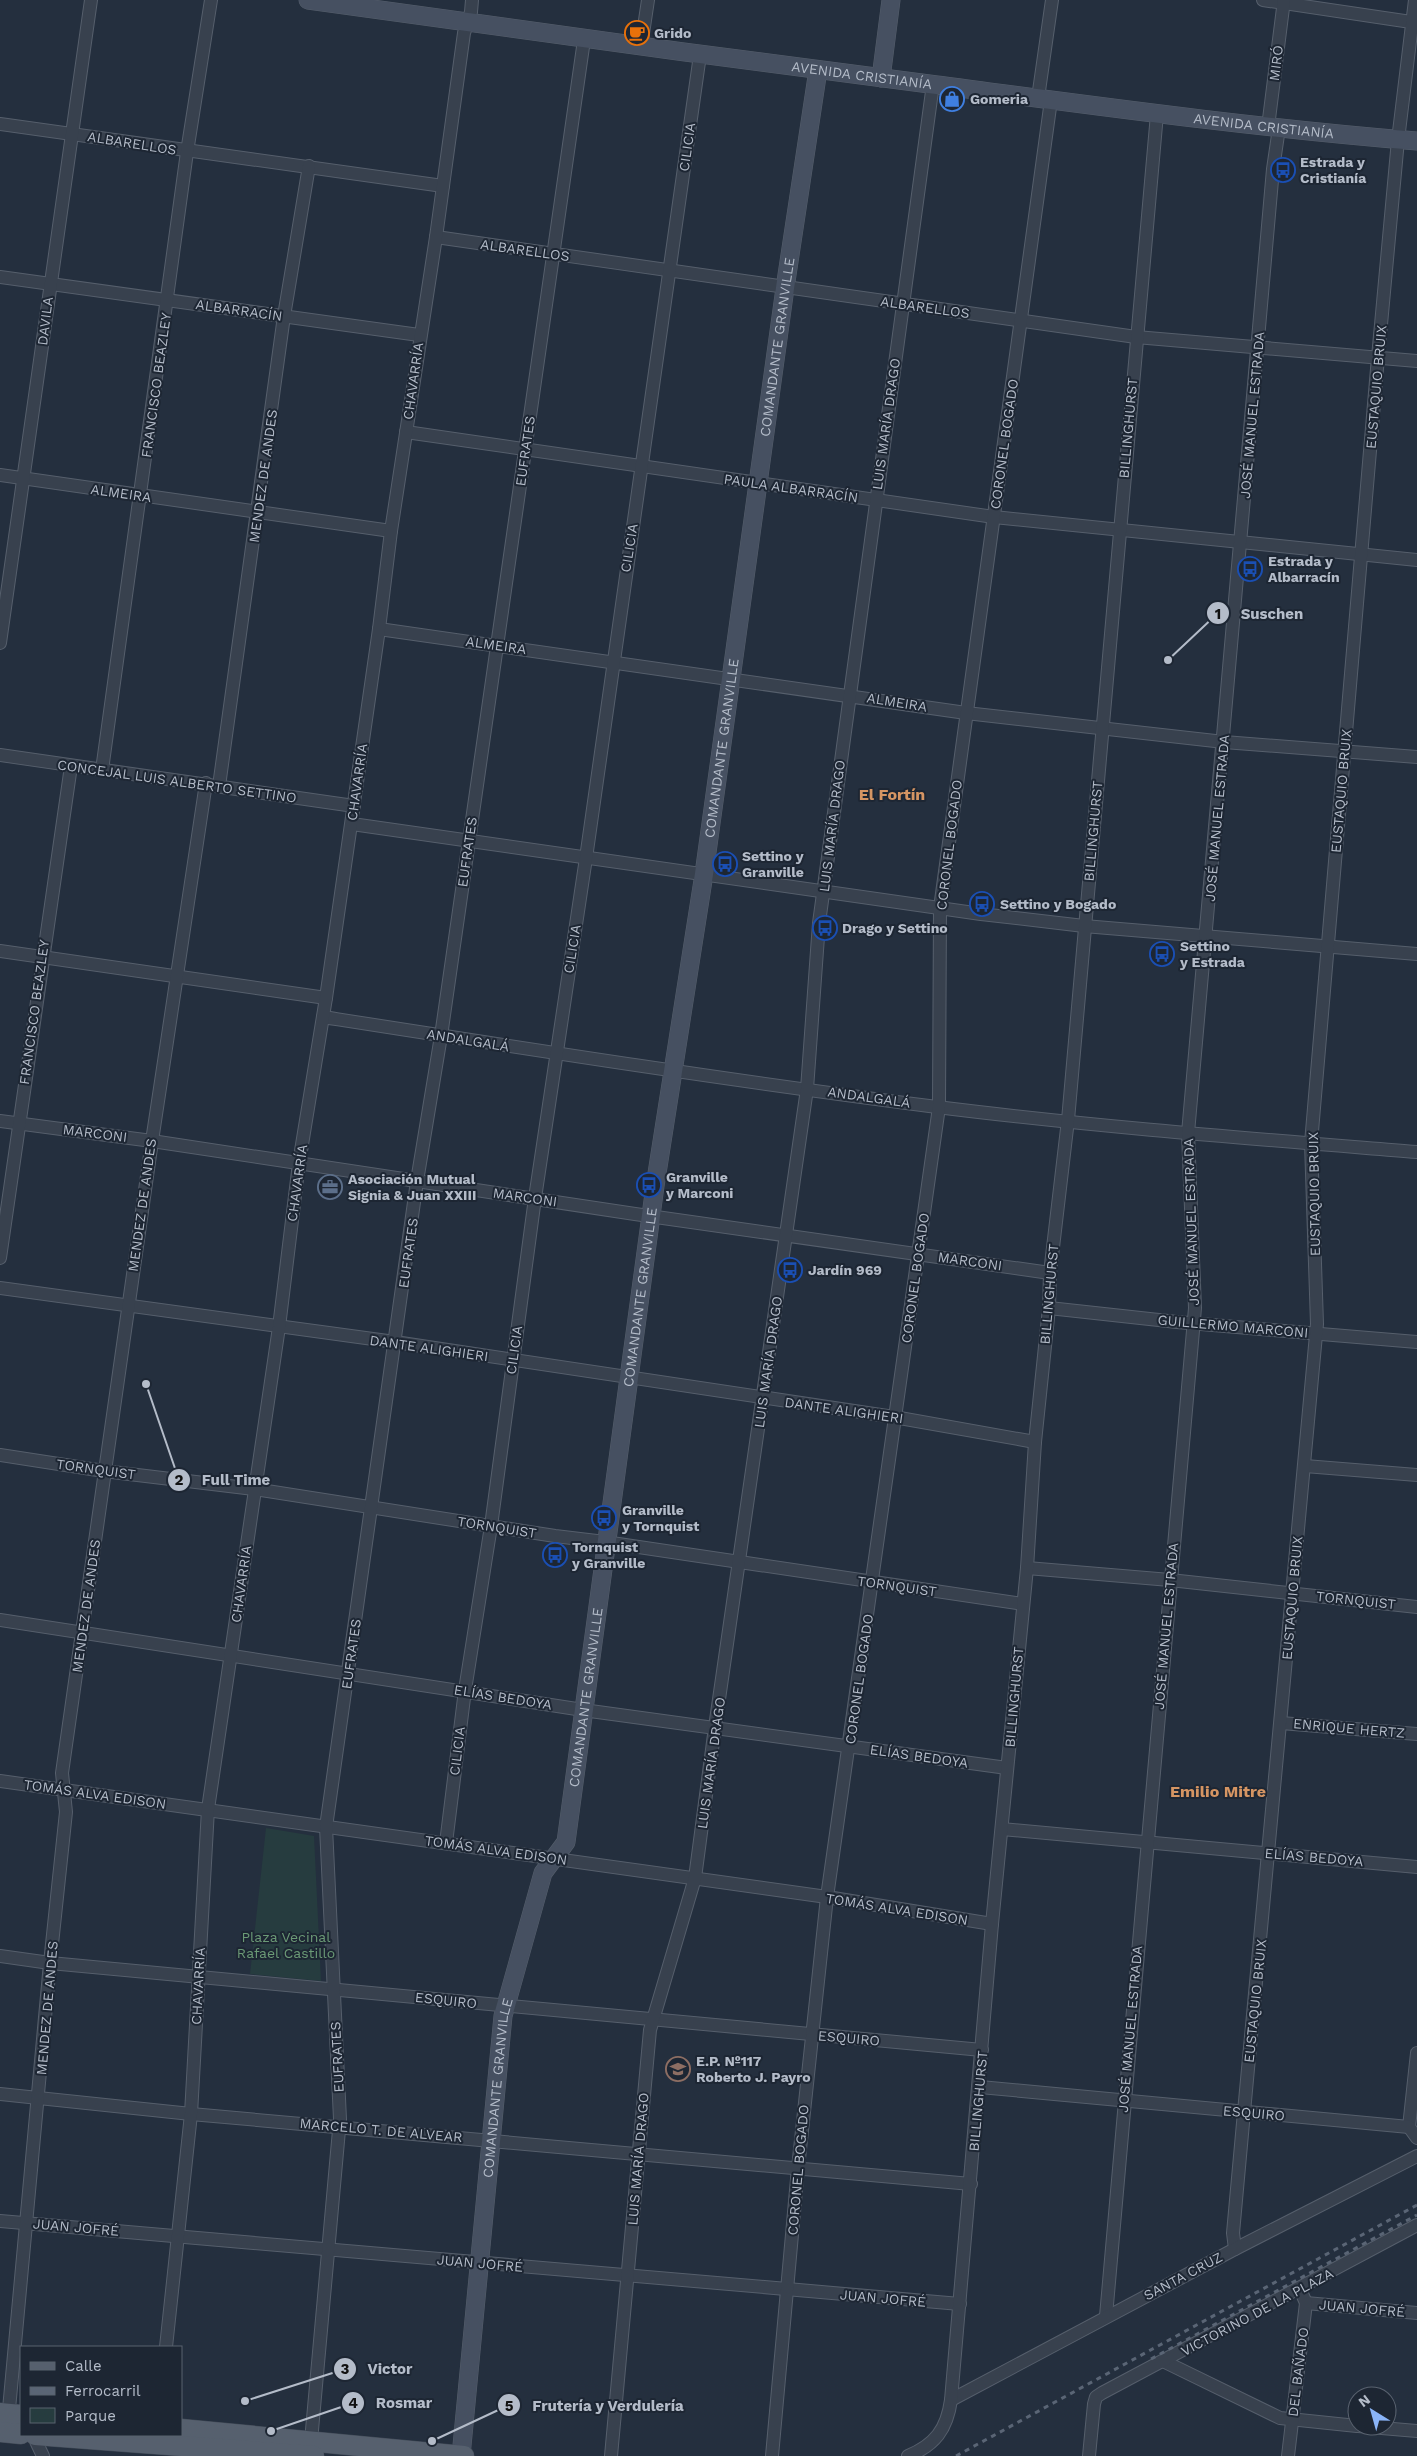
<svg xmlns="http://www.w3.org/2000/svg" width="1417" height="2456" viewBox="0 0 1417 2456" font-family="'Work Sans',sans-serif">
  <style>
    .green { fill: #263c3f }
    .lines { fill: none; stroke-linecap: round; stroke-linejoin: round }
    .street-casing { stroke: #565f6c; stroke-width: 14 }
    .secondary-casing { stroke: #565f6c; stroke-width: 19 }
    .primary-casing { stroke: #414a57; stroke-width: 21 }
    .street { stroke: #38414e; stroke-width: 12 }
    .secondary { stroke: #465061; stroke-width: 18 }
    .primary { stroke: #56606e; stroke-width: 20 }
    .rail { stroke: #5a6575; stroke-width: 3; stroke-dasharray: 5 5; stroke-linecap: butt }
    .labels { text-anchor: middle; stroke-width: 4; stroke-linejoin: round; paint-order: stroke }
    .poi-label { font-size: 14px; font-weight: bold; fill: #b4bcc9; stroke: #1d2633; text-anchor: start }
    .street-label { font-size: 14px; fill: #b4bcc9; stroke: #1d2633 }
    .park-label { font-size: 14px; fill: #6b9a76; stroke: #1d2633 }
    .quarter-label { font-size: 16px; font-weight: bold; fill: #d59563; stroke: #1d2633 }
    .leader { fill: none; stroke: #b4bcc9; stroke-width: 2 }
    .callout-dot { fill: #b4bcc9; stroke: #1d2633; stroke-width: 2 }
    .mark-label { font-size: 15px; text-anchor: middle; font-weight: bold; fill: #111 }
    .callout-label { font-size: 15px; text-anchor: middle; font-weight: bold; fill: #b4bcc9; stroke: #1d2633; stroke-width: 4; stroke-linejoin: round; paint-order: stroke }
  </style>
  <rect width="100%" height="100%" fill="#242f3e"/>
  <!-- green -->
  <polygon class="green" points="266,1828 314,1836 321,1981 250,1974"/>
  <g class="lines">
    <defs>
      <g id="street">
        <polyline points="1263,0 1411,22"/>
        <polyline points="641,47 648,0"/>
        <polyline points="1038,98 1052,0"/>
        <polyline points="0,124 443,186"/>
        <polyline points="1268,127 1284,0"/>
        <polyline points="436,237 1136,337 1417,361"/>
        <polyline points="0,277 419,335"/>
        <polyline points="406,432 994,517 1417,560"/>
        <polyline points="0,475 391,531"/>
        <polyline points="379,629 966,713 1224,742 1417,757"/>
        <polyline points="0,643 91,0"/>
        <polyline points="0,755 354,806"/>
        <polyline points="102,770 187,152 211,0"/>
        <polyline points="219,786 284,316 309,166"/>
        <polyline points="352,824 981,914 1084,926 1417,954"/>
        <polyline points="0,951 326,998"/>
        <path d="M323 1017C528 1049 732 1081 937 1107 1097 1127 1257 1139 1417 1152"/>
        <polyline points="0,1121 152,1141 635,1214 1050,1273"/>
        <polyline points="0,1258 71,766"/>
        <polyline points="0,1288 395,1342 894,1417 1035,1442"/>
        <polyline points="1049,1308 1177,1322 1417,1342"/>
        <polyline points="0,1455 104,1471 254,1489 555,1536 605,1542 1023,1604"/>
        <polyline points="1305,1466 1417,1475"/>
        <polyline points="1027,1568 1170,1580 1417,1607"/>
        <polyline points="0,1620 583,1710 1007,1768"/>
        <polyline points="1281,1723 1417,1734"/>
        <polyline points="0,1781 827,1897 992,1924"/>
        <polyline points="1002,1829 1417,1867"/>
        <polyline points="446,1843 465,1690 491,1526 535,1198 586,858 700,55"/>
        <polyline points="0,1956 50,1963 982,2050"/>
        <polyline points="1417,2053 1409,2127 1417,2138"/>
        <polyline points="980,2087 1409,2127"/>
        <polyline points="0,2094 191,2114 971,2184"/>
        <polyline points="0,2221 960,2304"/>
        <polyline points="1235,2249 1233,2233 1244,2112 1317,1324 1311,1143 1378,357 1398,140 1415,0"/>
        <polyline points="1306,2303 1417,2313"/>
        <polyline points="1106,2316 1195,1308 1188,1133 1273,169 1279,128"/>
        <polyline points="166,2347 191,2114 208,1809 279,1327 299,1163 326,998 379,629 391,531 436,237 464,33 471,12 472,0"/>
        <polyline points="1163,2361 1280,2418 1357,2426"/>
        <polyline points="951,2400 1235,2249 1417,2156"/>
        <polyline points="8,2420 50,1963 66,1812 62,1773 152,1141 206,783"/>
        <polyline points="1358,2426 1417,2431"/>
        <polyline points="33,2435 43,2456"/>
        <polyline points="311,2441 340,2119 326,1827 417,1181 441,1036 584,40"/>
        <polyline points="611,2456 650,2030 695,1878 715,1727 807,1089 819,923 933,84"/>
        <polyline points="772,2456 798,2168 827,1897 939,1107 940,908 1051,100"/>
        <path d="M908 2456C935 2445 947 2429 951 2400L992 1924 1027 1568 1035 1442 1049 1308 1050 1273 1068 1120 1157 114"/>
        <polyline points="1089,2456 1094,2404 1096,2397 1102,2393 1417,2225"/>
        <polyline points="1288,2456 1306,2303 1300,2289"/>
      </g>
      <g id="secondary">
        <path id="s1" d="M308 0C518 30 727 58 937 85 1097 106 1256 128 1417 141"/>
        <polyline points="881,78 891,0"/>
        <path id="s2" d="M461 2456 503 2016 543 1873 566 1842 655 1186 704 874 785 288 818 70"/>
      </g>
      <g id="primary">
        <polyline points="0,2413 21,2415"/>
        <polyline points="181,2429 464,2456"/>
        <polyline points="0,2432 21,2434"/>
        <polyline points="35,2435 314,2456"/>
      </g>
    </defs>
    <!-- street casing -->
    <use href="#street" class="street-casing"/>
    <!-- secondary casing -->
    <use href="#secondary" class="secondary-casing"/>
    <!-- primary casing -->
    <use href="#primary" class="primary-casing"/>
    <!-- street -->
    <use href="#street" class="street"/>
    <!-- secondary -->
    <use href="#secondary" class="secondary"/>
    <!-- primary -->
    <use href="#primary" class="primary"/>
    <!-- rail -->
    <g class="rail">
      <polyline points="1151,2359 1417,2215"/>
      <polyline points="956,2456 1417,2205"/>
    </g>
  </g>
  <!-- icons -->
  <defs>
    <symbol id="cafe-ring" viewBox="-11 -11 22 22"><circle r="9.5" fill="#1d2633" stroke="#e8710a" stroke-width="1.5"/><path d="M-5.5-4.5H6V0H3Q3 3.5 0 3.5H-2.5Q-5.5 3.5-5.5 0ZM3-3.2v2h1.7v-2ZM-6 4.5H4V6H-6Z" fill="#e8710a"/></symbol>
    <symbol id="shop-ring" viewBox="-11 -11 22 22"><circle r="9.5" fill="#1d2633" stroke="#3f7fe0" stroke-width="1.5"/><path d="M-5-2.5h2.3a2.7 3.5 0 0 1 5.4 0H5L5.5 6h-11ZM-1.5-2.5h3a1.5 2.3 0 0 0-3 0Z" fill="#3f7fe0"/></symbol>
    <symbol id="bus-ring" viewBox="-11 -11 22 22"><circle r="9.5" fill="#1d2633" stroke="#1a4fb4" stroke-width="1.5"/><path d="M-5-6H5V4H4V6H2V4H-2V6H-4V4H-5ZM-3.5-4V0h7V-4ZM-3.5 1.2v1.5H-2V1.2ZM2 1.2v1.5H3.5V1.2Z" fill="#1a4fb4"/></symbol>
    <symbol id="office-ring" viewBox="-11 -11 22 22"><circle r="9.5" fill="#1d2633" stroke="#5c6f8a" stroke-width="1.5"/><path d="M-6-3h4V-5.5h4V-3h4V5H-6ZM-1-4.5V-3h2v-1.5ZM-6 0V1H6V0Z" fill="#5c6f8a"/></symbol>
    <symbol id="school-ring" viewBox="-11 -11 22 22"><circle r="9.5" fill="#1d2633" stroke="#8d6e63" stroke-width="1.5"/><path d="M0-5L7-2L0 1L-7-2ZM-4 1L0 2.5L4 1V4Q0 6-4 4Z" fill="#8d6e63"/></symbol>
  </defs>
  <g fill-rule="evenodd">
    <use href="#cafe-ring" x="623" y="19" width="28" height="28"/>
    <use href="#shop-ring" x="938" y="85" width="28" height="28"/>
    <use href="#bus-ring" x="1269" y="156" width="28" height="28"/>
    <use href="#bus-ring" x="1236" y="555" width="28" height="28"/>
    <use href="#bus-ring" x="711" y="850" width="28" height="28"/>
    <use href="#bus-ring" x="968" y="890" width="28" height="28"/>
    <use href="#bus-ring" x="811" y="914" width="28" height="28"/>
    <use href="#bus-ring" x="1148" y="940" width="28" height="28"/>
    <use href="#bus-ring" x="635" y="1171" width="28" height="28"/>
    <use href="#office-ring" x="316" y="1173" width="28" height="28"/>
    <use href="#bus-ring" x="776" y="1256" width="28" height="28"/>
    <use href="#bus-ring" x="590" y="1504" width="28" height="28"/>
    <use href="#bus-ring" x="541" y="1541" width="28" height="28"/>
    <use href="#school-ring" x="664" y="2055" width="28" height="28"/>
  </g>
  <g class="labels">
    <!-- poi labels -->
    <g class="poi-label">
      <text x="654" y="38">Grido</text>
      <text x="970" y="104">Gomeria</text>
      <text x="1300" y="167">Estrada y<tspan x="1300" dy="16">Cristianía</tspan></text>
      <text x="1268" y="566">Estrada y<tspan x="1268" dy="16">Albarracín</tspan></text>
      <text x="742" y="861">Settino y<tspan x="742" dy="16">Granville</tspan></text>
      <text x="1000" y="909">Settino y Bogado</text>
      <text x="842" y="933">Drago y Settino</text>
      <text x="1180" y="951">Settino<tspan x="1180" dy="16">y Estrada</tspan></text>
      <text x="666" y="1182">Granville<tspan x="666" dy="16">y Marconi</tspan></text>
      <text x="348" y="1184">Asociación Mutual<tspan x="348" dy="16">Signia &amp; Juan XXIII</tspan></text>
      <text x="808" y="1275">Jardín 969</text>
      <text x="622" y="1515">Granville<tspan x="622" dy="16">y Tornquist</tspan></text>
      <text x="572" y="1552">Tornquist<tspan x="572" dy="16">y Granville</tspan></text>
      <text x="696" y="2066">E.P. Nº117<tspan x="696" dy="16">Roberto J. Payro</tspan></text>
    </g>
    <!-- street labels -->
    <g class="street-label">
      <text transform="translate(1276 63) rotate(-83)" y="5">MIRÓ</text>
      <text dy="5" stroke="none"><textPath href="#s1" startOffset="559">AVENIDA CRISTIANÍA</textPath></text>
      <text dy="5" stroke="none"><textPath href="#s1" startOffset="964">AVENIDA CRISTIANÍA</textPath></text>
      <text transform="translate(132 143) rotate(9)" y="5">ALBARELLOS</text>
      <text transform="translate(687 147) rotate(-82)" y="5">CILICIA</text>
      <text transform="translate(525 250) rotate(8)" y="5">ALBARELLOS</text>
      <text transform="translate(925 307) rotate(8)" y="5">ALBARELLOS</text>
      <text transform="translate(239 310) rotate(8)" y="5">ALBARRACÍN</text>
      <text transform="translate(45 321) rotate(-83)" y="5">DAVILA</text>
      <text dy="5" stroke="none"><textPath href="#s2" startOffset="2139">COMANDANTE GRANVILLE</textPath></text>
      <text transform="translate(413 381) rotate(-82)" y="5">CHAVARRÍA</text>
      <text transform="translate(156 385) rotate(-82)" y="5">FRANCISCO BEAZLEY</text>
      <text transform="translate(1376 387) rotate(-85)" y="5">EUSTAQUIO BRUIX</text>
      <text transform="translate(1252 415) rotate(-85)" y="5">JOSÉ MANUEL ESTRADA</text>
      <text transform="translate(886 424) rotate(-82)" y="5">LUIS MARÍA DRAGO</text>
      <text transform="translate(1128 428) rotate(-85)" y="5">BILLINGHURST</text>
      <text transform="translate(1004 444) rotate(-82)" y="5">CORONEL BOGADO</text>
      <text transform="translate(525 451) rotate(-82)" y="5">EUFRATES</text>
      <text transform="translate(263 476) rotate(-82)" y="5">MENDEZ DE ANDES</text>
      <text transform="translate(791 488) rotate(8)" y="5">PAULA ALBARRACÍN</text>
      <text transform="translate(121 493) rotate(8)" y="5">ALMEIRA</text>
      <text transform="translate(629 548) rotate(-81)" y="5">CILICIA</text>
      <text transform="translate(496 645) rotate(8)" y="5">ALMEIRA</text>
      <text transform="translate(897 702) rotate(9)" y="5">ALMEIRA</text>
      <text dy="5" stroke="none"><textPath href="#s2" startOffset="1734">COMANDANTE GRANVILLE</textPath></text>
      <text transform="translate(177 781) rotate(8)" y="5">CONCEJAL LUIS ALBERTO SETTINO</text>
      <text transform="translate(357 782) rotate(-82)" y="5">CHAVARRÍA</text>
      <text transform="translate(1341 791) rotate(-85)" y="5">EUSTAQUIO BRUIX</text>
      <text transform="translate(1217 818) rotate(-85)" y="5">JOSÉ MANUEL ESTRADA</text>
      <text transform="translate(832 826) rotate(-83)" y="5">LUIS MARÍA DRAGO</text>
      <text transform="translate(1093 831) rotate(-85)" y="5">BILLINGHURST</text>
      <text transform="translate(949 845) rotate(-83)" y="5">CORONEL BOGADO</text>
      <text transform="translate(467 852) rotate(-82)" y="5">EUFRATES</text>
      <text transform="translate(572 949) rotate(-81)" y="5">CILICIA</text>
      <text transform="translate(34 1012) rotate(-82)" y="5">FRANCISCO BEAZLEY</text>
      <text transform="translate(468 1040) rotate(9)" y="5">ANDALGALÁ</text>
      <text transform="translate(869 1097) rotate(8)" y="5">ANDALGALÁ</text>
      <text transform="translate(95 1133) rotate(7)" y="5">MARCONI</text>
      <text transform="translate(297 1183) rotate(-82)" y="5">CHAVARRÍA</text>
      <text transform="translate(1314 1194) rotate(-91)" y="5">EUSTAQUIO BRUIX</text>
      <text transform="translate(525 1197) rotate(8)" y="5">MARCONI</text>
      <text transform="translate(142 1205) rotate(-82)" y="5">MENDEZ DE ANDES</text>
      <text transform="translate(1191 1222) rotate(-92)" y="5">JOSÉ MANUEL ESTRADA</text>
      <text transform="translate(408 1253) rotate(-82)" y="5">EUFRATES</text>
      <text transform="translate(970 1261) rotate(8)" y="5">MARCONI</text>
      <text transform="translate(915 1278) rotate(-82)" y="5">CORONEL BOGADO</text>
      <text transform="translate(1049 1294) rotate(-85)" y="5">BILLINGHURST</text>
      <text dy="5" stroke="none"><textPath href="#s2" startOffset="1179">COMANDANTE GRANVILLE</textPath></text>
      <text transform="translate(1233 1326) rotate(5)" y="5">GUILLERMO MARCONI</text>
      <text transform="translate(429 1348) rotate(8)" y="5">DANTE ALIGHIERI</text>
      <text transform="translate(514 1350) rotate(-82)" y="5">CILICIA</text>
      <text transform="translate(768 1362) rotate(-82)" y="5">LUIS MARÍA DRAGO</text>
      <text transform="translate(844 1410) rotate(8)" y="5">DANTE ALIGHIERI</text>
      <text transform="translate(96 1469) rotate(8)" y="5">TORNQUIST</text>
      <text transform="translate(497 1527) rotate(9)" y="5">TORNQUIST</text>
      <text transform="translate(241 1584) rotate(-82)" y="5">CHAVARRÍA</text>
      <text transform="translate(897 1586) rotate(8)" y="5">TORNQUIST</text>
      <text transform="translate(1292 1598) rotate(-85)" y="5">EUSTAQUIO BRUIX</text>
      <text transform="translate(1356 1600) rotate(6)" y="5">TORNQUIST</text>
      <text transform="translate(86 1606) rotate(-82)" y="5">MENDEZ DE ANDES</text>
      <text transform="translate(1166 1626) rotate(-85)" y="5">JOSÉ MANUEL ESTRADA</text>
      <text transform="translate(351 1654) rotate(-82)" y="5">EUFRATES</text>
      <text transform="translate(859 1679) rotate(-82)" y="5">CORONEL BOGADO</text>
      <text transform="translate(503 1697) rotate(9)" y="5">ELÍAS BEDOYA</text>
      <text transform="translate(1014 1697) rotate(-85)" y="5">BILLINGHURST</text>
      <text dy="5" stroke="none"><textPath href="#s2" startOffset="775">COMANDANTE GRANVILLE</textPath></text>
      <text transform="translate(1349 1728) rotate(5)" y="5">ENRIQUE HERTZ</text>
      <text transform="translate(457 1751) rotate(-83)" y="5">CILICIA</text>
      <text transform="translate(919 1756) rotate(8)" y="5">ELÍAS BEDOYA</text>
      <text transform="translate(711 1763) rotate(-82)" y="5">LUIS MARÍA DRAGO</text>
      <text transform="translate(95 1794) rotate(8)" y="5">TOMÁS ALVA EDISON</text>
      <text transform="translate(496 1850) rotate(8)" y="5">TOMÁS ALVA EDISON</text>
      <text transform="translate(1314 1857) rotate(5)" y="5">ELÍAS BEDOYA</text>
      <text transform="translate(897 1909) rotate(9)" y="5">TOMÁS ALVA EDISON</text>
      <text transform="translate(198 1986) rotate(-87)" y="5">CHAVARRÍA</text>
      <text transform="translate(446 2000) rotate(6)" y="5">ESQUIRO</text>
      <text transform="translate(1255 2001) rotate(-84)" y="5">EUSTAQUIO BRUIX</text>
      <text transform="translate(47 2008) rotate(-85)" y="5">MENDEZ DE ANDES</text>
      <text transform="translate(1130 2029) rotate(-85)" y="5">JOSÉ MANUEL ESTRADA</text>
      <text transform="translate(849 2038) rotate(5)" y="5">ESQUIRO</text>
      <text transform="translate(337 2057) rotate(-93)" y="5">EUFRATES</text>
      <text dy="5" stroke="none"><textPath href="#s2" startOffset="370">COMANDANTE GRANVILLE</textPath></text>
      <text transform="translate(978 2101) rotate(-85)" y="5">BILLINGHURST</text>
      <text transform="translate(1254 2113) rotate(5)" y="5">ESQUIRO</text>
      <text transform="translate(381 2130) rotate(5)" y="5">MARCELO T. DE ALVEAR</text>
      <text transform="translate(638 2159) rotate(-85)" y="5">LUIS MARÍA DRAGO</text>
      <text transform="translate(798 2170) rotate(-85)" y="5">CORONEL BOGADO</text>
      <text transform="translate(76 2227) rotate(5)" y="5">JUAN JOFRÉ</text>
      <text transform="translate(480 2263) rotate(5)" y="5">JUAN JOFRÉ</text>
      <text transform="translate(1183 2276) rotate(-28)" y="5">SANTA CRUZ</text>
      <text transform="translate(883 2298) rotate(5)" y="5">JUAN JOFRÉ</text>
      <text transform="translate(1362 2308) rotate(5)" y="5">JUAN JOFRÉ</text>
      <text transform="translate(1257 2312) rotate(-28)" y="5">VICTORINO DE LA PLAZA</text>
      <text transform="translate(1298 2372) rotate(-83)" y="5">DEL BAÑADO</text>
    </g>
    <!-- park labels -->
    <g class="park-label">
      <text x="286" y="1942">Plaza Vecinal<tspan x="286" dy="16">Rafael Castillo</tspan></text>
    </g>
    <!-- quarter labels -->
    <g class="quarter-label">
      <text x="892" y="800">El Fortín</text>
      <text x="1218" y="1797">Emilio Mitre</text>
    </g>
  </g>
  <!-- callouts -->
  <path class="leader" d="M1168 660L1218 613M146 1384L179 1480M245 2401L345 2369M271 2431L353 2403M432 2441L509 2405"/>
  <g class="callout-dot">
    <circle cx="1168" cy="660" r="5"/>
    <circle cx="146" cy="1384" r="5"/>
    <circle cx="245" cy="2401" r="5"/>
    <circle cx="271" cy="2431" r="5"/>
    <circle cx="432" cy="2441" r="5"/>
    <circle cx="1218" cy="613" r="12"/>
    <circle cx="179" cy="1480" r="12"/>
    <circle cx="345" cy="2369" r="12"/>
    <circle cx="353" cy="2403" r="12"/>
    <circle cx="509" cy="2405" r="12"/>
  </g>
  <g class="mark-label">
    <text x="1218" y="619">1</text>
    <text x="179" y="1485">2</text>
    <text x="345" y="2374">3</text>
    <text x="353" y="2408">4</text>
    <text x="509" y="2411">5</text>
  </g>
  <g class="callout-label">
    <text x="1272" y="619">Suschen</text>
    <text x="236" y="1485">Full Time</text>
    <text x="390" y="2374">Victor</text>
    <text x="404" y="2408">Rosmar</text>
    <text x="608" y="2411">Frutería y Verdulería</text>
  </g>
  <!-- legend -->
  <rect x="20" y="2346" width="162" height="90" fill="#1d2633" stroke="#59626f"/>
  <rect x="30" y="2362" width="25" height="8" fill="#56606e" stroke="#59626f"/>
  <text x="65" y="2371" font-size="15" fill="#b4bcc9">Calle</text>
  <rect x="30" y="2387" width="25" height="8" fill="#5a6575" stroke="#59626f"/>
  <text x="65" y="2396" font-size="15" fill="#b4bcc9">Ferrocarril</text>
  <rect x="30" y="2408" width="25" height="15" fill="#263c3f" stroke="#59626f"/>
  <text x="65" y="2421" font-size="15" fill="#b4bcc9">Parque</text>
  <!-- north arrow -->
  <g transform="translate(1372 2411) rotate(323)"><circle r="24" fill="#1d2633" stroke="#59626f"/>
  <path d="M0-4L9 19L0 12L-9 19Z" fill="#8ab4f8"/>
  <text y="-8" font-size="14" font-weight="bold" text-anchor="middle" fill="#b4bcc9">N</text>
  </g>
</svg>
